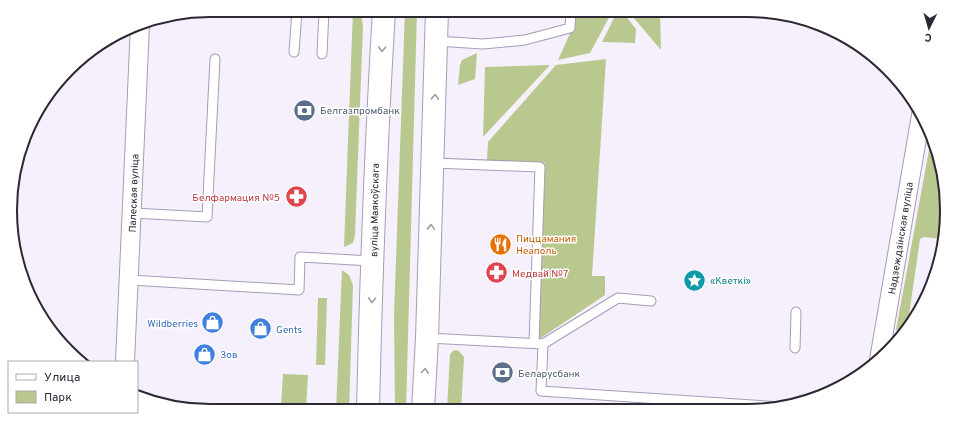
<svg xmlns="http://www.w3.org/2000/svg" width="957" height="421" viewBox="0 0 957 421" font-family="Overpass,sans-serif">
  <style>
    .green { fill: #b9c88e }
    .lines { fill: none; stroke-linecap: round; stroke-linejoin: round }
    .lane-casing { stroke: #a89bb8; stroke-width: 11 }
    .street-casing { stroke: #a89bb8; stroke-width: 20 }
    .primary-casing { stroke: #a89bb8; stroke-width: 24 }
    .lane { stroke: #fff; stroke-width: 9 }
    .street { stroke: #fff; stroke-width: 18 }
    .primary { stroke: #fff; stroke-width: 22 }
    .oneway { stroke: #a09ea4 }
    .labels { text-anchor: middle; stroke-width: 3; stroke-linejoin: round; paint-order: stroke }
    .service-label { font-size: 10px; fill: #4e5e75; stroke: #fff; text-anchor: start }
    .street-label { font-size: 10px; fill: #2d2834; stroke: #fff }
    .health-label { font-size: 10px; fill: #be3a42; stroke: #fff; text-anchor: end }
    .food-label { font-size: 10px; fill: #c56008; stroke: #fff; text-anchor: start }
    .culture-label { font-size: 10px; fill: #0d838f; stroke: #fff; text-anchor: start }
    .shop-label { font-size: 10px; fill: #366cbe; stroke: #fff; text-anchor: start }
    .rim { fill: none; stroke: #2d2834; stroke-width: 2 }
  </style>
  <rect width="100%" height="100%" fill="#f6f0fd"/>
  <!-- green -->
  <g class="green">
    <polygon points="353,10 360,10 361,11 363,27 362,51 355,235 353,243 344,247"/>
    <polygon points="405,10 417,10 406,410 395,410 394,315"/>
    <polygon points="575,10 613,10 590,53 558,60 572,29"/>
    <polygon points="618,10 621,10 636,29 635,43 602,42"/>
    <polygon points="627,10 660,10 661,50"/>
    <polygon points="477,53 475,79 458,85 460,65 462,60"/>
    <polygon points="606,59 592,276 605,276 605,295 541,338 537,337 545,163 487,160 488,142 556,65"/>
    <polygon points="550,65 483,137 485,67"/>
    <polygon points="931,139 947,198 941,239 924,237 920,239 908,322 911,325 907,329 896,330"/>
    <polygon points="342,270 349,275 353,285 349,411 336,411"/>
    <polygon points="318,298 327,298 325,365 316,365"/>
    <polygon points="454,350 459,351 464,357 461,410 447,410 450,354"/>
    <polygon points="283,374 308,375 306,408 281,407"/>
  </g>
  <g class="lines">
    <defs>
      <g id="lane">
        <polyline points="436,41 483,44 525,40 570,28 571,10"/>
        <polyline points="294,52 297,10"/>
        <polyline points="322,54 324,10"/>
        <polyline points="433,163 540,167 534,343"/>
        <polyline points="133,213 207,217 215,59"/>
        <polyline points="130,280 299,290 300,257 372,261"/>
        <polyline points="427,338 543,344 541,391 781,407"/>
        <polyline points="883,343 890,344 896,342"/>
        <polyline points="543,344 618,298 651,301"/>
        <polyline points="795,348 796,312"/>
      </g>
      <g id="street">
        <polyline points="879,360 921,115"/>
        <polyline points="125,362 140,24"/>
      </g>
      <g id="primary">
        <polyline points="423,410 427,338 437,10"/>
        <path d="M368 411C371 277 376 143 384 10"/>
      </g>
    </defs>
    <!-- lane casing -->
    <use href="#lane" class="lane-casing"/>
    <!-- street casing -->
    <use href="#street" class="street-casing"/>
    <!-- primary casing -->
    <use href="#primary" class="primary-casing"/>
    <!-- lane -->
    <use href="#lane" class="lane"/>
    <!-- street -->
    <use href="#street" class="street"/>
    <!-- primary -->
    <use href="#primary" class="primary"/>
  </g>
  <!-- one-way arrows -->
  <defs><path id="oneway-chevron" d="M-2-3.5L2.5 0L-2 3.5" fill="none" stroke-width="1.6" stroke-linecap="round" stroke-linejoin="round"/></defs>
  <g class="oneway">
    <use href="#oneway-chevron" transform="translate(382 49) rotate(93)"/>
    <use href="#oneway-chevron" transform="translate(435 97) rotate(-88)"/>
    <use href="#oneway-chevron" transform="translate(431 227) rotate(-88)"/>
    <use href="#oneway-chevron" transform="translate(372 300) rotate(93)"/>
    <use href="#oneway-chevron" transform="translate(425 371) rotate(-86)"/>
  </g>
  <!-- icons -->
  <defs>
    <symbol id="bank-disc" viewBox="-11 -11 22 22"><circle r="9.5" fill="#5c6f8a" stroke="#fff"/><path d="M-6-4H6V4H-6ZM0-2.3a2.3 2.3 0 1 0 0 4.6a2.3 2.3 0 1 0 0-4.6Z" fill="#fff"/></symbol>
    <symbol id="pharmacy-disc" viewBox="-11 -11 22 22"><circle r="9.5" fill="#e0444e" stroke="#fff"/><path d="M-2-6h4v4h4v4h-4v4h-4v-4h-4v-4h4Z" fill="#fff"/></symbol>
    <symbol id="restaurant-disc" viewBox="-11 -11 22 22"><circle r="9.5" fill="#e8710a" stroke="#fff"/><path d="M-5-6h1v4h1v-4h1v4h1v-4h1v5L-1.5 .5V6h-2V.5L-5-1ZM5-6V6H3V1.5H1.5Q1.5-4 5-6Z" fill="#fff"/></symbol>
    <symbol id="sight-disc" viewBox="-11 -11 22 22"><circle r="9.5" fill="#0f9aa8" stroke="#fff"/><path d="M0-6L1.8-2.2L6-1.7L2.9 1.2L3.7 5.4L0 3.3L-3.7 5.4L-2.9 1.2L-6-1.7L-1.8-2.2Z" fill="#fff"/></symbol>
    <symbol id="shop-disc" viewBox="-11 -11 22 22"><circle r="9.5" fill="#3f7fe0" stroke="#fff"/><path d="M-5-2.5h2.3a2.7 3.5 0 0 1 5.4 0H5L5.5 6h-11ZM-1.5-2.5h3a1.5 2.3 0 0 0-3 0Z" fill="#fff"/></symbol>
  </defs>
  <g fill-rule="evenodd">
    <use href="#bank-disc" x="292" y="98" width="25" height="25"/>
    <use href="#pharmacy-disc" x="284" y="184" width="25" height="25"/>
    <use href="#restaurant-disc" x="488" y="232" width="25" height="25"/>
    <use href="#pharmacy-disc" x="484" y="260" width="25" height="25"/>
    <use href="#sight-disc" x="682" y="268" width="25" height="25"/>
    <use href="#shop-disc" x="200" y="310" width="25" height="25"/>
    <use href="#shop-disc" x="248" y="316" width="25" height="25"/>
    <use href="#shop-disc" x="192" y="342" width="25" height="25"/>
    <use href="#bank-disc" x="490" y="360" width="25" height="25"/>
  </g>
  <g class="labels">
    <!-- service labels -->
    <g class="service-label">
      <text x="320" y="114">Белгазпромбанк</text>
      <text x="518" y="377">Беларусбанк</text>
    </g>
    <!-- street labels -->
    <g class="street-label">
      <text transform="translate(133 193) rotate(-88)" y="4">Палеская вуліца</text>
      <text transform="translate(374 210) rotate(-89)" y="4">вуліца Маякоўскага</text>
      <text transform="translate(900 238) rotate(-81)" y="4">Надзеждзінская вуліца</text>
    </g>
    <!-- health labels -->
    <g class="health-label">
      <text x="280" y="201">Белфармация №5</text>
      <text x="512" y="277" text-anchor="start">Медвай №7</text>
    </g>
    <!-- food labels -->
    <g class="food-label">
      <text x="516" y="242">Пиццамания<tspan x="516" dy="12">Неаполь</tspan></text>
    </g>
    <!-- culture labels -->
    <g class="culture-label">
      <text x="710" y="284">«Кветкі»</text>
    </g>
    <!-- shop labels -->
    <g class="shop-label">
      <text x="198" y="327" text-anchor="end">Wildberries</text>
      <text x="276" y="333">Gents</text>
      <text x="220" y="358">Зов</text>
    </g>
  </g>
  <!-- crop -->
  <path d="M0 0H957V421H0ZM210 17H747A193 193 0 0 1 940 210V211A193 193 0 0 1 747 404H210A193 193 0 0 1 17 211V210A193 193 0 0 1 210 17Z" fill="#fff" fill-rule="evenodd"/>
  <path class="rim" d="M210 17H747A193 193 0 0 1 940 210V211A193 193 0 0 1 747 404H210A193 193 0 0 1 17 211V210A193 193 0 0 1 210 17Z"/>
  <!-- legend -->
  <rect x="8" y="361" width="130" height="52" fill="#ffffff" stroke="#aba9ae"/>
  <rect x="16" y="374" width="20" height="6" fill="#ffffff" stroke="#aba9ae"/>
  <text x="44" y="381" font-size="12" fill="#2d2834">Улица</text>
  <rect x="16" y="391" width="20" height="12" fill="#b9c88e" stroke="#aba9ae"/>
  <text x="44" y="401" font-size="12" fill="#2d2834">Парк</text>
  <!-- north arrow -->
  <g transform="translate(929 28) rotate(185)" stroke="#ffffff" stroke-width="3" paint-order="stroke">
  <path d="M0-3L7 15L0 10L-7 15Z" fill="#2d2834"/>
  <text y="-6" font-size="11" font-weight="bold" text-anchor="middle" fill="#2d2834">С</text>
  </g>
</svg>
